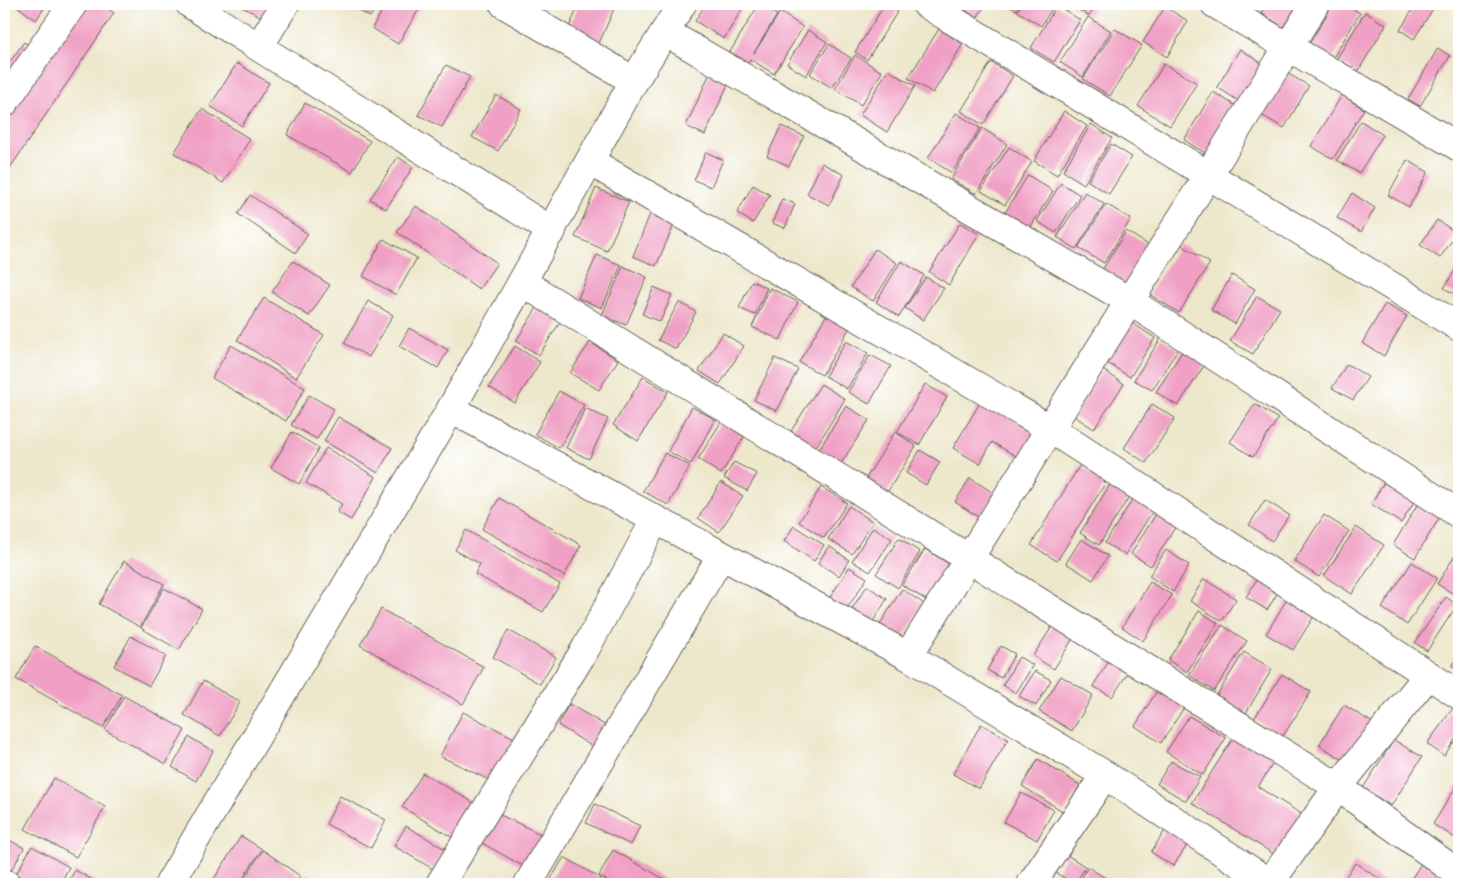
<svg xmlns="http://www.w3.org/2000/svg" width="1463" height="888" viewBox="0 0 1463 888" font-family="'Libre Caslon Text',serif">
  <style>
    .building { fill: #f0a0c4 }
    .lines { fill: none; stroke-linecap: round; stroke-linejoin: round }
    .minor-casing { stroke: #656359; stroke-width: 30 }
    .minor { stroke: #fff; stroke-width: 28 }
  </style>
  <rect width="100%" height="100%" fill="#fff"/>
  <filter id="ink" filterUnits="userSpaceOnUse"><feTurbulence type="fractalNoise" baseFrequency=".02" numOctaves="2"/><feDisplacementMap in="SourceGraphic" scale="10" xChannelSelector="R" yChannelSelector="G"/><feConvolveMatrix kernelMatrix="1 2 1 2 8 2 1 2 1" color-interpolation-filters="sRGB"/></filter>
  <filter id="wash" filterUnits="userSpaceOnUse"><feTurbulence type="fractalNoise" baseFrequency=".0096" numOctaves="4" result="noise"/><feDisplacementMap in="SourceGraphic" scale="20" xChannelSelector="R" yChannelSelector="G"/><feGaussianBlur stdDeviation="1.12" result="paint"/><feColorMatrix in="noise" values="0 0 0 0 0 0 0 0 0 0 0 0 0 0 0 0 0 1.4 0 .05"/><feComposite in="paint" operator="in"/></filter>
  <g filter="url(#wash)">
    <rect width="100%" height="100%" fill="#ede7cb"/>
    <g id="blocks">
      <!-- building -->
      <g class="building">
        <polygon points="14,4 47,4 36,20"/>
        <polygon points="83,4 100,4 114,13 4,177 4,122"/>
        <polygon points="241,4 274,4 266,19 240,6"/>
        <polygon points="355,4 379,4 370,17 353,7"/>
        <polygon points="386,4 422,4 398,44 372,28"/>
        <polygon points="579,4 616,4 597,48 566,35"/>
        <polygon points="706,4 745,4 724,39 695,21"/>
        <polygon points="759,4 777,15 754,53 780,12 803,27 774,74 750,59 748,62 730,52"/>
        <polygon points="885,4 901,6 867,60 855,52"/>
        <polygon points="957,4 986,4 977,18"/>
        <polygon points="1006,4 1020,4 1016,10"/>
        <polygon points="1022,4 1055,4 1041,26 1017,11"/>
        <polygon points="1070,4 1097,4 1089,16"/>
        <polygon points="1266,4 1298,4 1283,27 1261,13"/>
        <polygon points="1333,4 1345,4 1360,13 1333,58 1309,44"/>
        <polygon points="1416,4 1436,4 1414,39 1400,30"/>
        <polygon points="1057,5 1080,20 1054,62 1031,48"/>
        <polygon points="1165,7 1188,21 1167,57 1143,42"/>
        <polygon points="1365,12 1386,25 1357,73 1336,60"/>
        <polygon points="1088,17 1111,31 1083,77 1060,62"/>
        <polygon points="939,29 963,44 933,93 908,78"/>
        <polygon points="1115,29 1142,45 1110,96 1083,79"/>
        <polygon points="808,30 827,42 806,76 787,64"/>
        <polygon points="24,42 35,50 10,83 4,78 4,70"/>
        <polygon points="829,44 851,58 832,88 810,74"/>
        <polygon points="1438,48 1450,56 1420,106 1408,99"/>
        <polygon points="1240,49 1263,64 1240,102 1217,87"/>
        <polygon points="855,55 882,72 861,105 835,89"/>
        <polygon points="991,62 1013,76 983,125 961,111"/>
        <polygon points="237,63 269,83 242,126 210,106"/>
        <polygon points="1164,64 1197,83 1170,126 1138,106"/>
        <polygon points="446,65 470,77 442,127 418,115"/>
        <polygon points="888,70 915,86 887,132 860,115"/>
        <polygon points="1282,70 1309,86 1284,128 1256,112"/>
        <polygon points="710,73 729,82 705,135 686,126"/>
        <polygon points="1213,92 1238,107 1208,155 1184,140"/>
        <polygon points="496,95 521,109 498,151 472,137"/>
        <polygon points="1342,95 1364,109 1333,159 1311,146"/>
        <polygon points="305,103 370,141 352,172 287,135"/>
        <polygon points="202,109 250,139 223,183 174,153"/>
        <polygon points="1064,111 1087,126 1057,175 1034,161"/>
        <polygon points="956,113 980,128 952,173 928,158"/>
        <polygon points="1361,121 1383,135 1359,173 1337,160"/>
        <polygon points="1091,124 1112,138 1084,184 1063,171"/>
        <polygon points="781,126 804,136 789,166 767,156"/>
        <polygon points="982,128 1007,144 976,194 951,179"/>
        <polygon points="1111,144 1132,157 1109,194 1088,181"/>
        <polygon points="1009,147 1032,162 1005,205 981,191"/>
        <polygon points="706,152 723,160 711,187 694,180"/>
        <polygon points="398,157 413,167 386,209 370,199"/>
        <polygon points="1407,160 1428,172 1409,207 1388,195"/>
        <polygon points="822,163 844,175 829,205 807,194"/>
        <polygon points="1028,175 1053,191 1025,236 1000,221"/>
        <polygon points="1061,183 1080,195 1056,233 1037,221"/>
        <polygon points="753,185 770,195 753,223 737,213"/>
        <polygon points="596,188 629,202 607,251 575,237"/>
        <polygon points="1085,192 1104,204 1076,249 1057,237"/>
        <polygon points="1352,193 1375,208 1361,232 1337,218"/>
        <polygon points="250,195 308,234 296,253 238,214"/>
        <polygon points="782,199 795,204 785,228 772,223"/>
        <polygon points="1106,204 1131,219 1104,263 1078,248"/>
        <polygon points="416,206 497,263 479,289 397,232"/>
        <polygon points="650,214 674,225 656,266 633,256"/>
        <polygon points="1437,220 1457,233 1440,258 1420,245"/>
        <polygon points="960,223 979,234 949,285 929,272"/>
        <polygon points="1126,231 1150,246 1123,290 1099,275"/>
        <polygon points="383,239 417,258 396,295 363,276"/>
        <polygon points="1180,244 1210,263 1179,313 1149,294"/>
        <polygon points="875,249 897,263 873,301 851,287"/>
        <polygon points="597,255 621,265 602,308 578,298"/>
        <polygon points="293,261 330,285 309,316 272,292"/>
        <polygon points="901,261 924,275 899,317 876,302"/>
        <polygon points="1459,264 1459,297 1444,288"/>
        <polygon points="623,266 647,277 626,325 602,315"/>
        <polygon points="1232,275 1255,289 1235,324 1211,310"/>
        <polygon points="926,277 944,288 923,320 905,308"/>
        <polygon points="752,281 767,288 755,315 739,308"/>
        <polygon points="654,287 672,295 660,322 642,314"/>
        <polygon points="770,288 798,302 780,340 752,327"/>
        <polygon points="1257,296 1280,309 1253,354 1230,341"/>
        <polygon points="264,298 324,335 296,378 237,340"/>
        <polygon points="543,298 566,313 539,355 516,341"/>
        <polygon points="368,301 393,315 369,357 344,343"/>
        <polygon points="679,302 696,312 676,349 658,340"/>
        <polygon points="1385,304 1407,316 1384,356 1362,343"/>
        <polygon points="830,309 853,322 822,375 799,362"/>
        <polygon points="1129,321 1155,338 1130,377 1103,360"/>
        <polygon points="409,328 448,350 438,368 399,346"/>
        <polygon points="723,333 744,346 720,384 699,371"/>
        <polygon points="1161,338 1178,349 1152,390 1134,380"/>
        <polygon points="846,341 868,353 847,389 825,376"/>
        <polygon points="590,342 618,360 599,390 570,373"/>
        <polygon points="231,345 305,388 286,421 212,378"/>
        <polygon points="515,346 540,362 515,403 489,387"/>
        <polygon points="1185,347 1207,361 1178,406 1156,392"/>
        <polygon points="870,355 891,366 869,404 848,392"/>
        <polygon points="775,358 798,369 777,411 754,400"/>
        <polygon points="1347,364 1368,377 1353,400 1332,388"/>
        <polygon points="1103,370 1124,384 1094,429 1074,416"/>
        <polygon points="643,377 668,392 638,441 613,425"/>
        <polygon points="821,384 845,399 816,447 791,431"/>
        <polygon points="925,384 947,397 919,445 897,432"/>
        <polygon points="559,391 584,405 559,448 535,434"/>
        <polygon points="309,395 334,409 317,439 291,425"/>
        <polygon points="981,401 1035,432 1019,458 992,442 980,464 953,448"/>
        <polygon points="1152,404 1175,418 1146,463 1124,448"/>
        <polygon points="1255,404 1278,419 1253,457 1230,442"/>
        <polygon points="846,406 869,420 840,465 818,451"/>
        <polygon points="692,407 715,419 691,464 668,451"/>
        <polygon points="585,408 608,419 589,459 566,448"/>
        <polygon points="338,417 392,448 378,473 324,441"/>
        <polygon points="721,422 744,437 721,474 698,459"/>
        <polygon points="292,432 319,448 299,484 271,468"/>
        <polygon points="895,432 916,446 885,496 863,483"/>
        <polygon points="326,448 376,477 351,520 337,512 342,504 306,483"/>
        <polygon points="920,450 940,462 926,485 906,473"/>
        <polygon points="665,453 690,466 668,505 643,491"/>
        <polygon points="734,462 757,474 747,491 724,478"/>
        <polygon points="1080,465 1106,482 1057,561 1031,545"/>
        <polygon points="970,478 995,494 980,518 955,502"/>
        <polygon points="1386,479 1416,499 1401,523 1371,504"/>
        <polygon points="721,482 743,496 719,532 698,518"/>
        <polygon points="1111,483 1130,495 1099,545 1080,533"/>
        <polygon points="821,487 847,503 824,538 799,522"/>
        <polygon points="1134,497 1154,509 1125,555 1105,543"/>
        <polygon points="499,498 581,545 564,576 482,529"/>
        <polygon points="1265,500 1289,515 1272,541 1249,525"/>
        <polygon points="1419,502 1441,515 1415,558 1393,545"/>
        <polygon points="849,506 873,522 852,554 828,539"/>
        <polygon points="1159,509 1179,521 1151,566 1131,554"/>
        <polygon points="1324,515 1349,531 1319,577 1294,561"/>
        <polygon points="794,526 824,545 814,561 784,541"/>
        <polygon points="873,527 892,539 870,572 852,561"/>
        <polygon points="1356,527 1384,545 1352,594 1324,576"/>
        <polygon points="466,530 560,584 543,612 475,574 480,564 455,550"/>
        <polygon points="899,538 920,552 898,588 876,574"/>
        <polygon points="1081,539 1108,556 1093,580 1066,563"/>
        <polygon points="829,546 849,560 839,576 818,563"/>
        <polygon points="925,549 949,564 926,600 902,585"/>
        <polygon points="1459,549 1459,592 1457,596 1437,584"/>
        <polygon points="1166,550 1189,565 1173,592 1149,576"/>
        <polygon points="124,561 164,584 140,627 99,604"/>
        <polygon points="1412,562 1437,578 1407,625 1382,608"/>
        <polygon points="849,567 867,578 846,610 829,599"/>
        <polygon points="1261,573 1282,586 1267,610 1246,597"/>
        <polygon points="1204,579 1236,599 1222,621 1190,601"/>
        <polygon points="1150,582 1172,595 1143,641 1122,627"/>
        <polygon points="867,586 887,599 872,623 851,610"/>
        <polygon points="164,588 202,609 179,650 141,628"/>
        <polygon points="902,589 924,604 901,640 879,626"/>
        <polygon points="1290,594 1317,611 1293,650 1266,634"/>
        <polygon points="1446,597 1457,605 1427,651 1415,643"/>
        <polygon points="381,609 484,667 463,704 360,645"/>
        <polygon points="1199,611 1218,623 1187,672 1168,660"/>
        <polygon points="1055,622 1075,635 1054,669 1033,656"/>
        <polygon points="1222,625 1247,641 1214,691 1189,675"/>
        <polygon points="508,630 556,657 540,684 493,657"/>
        <polygon points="131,636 166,656 149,686 114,666"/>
        <polygon points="35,646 122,695 103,728 16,679"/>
        <polygon points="1001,646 1015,654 1001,678 987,670"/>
        <polygon points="1244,652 1272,669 1246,713 1217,695"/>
        <polygon points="1114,653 1133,665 1112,697 1093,686"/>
        <polygon points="1459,655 1459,671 1452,666"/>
        <polygon points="1019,657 1033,665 1016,693 1003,685"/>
        <polygon points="1035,671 1051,680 1036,706 1019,696"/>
        <polygon points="1282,674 1311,692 1283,736 1254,719"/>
        <polygon points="1061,676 1093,695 1072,731 1039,711"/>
        <polygon points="203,681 240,702 220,736 184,715"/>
        <polygon points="1160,686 1187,703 1161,743 1135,726"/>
        <polygon points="124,696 185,730 166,764 105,730"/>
        <polygon points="1459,700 1459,734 1444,756 1427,744"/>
        <polygon points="569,704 608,727 596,749 558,725"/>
        <polygon points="1344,705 1373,723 1348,763 1319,745"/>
        <polygon points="463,712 514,738 491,781 440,756"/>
        <polygon points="1189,716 1226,738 1203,775 1166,752"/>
        <polygon points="981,724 1008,739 979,789 953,774"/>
        <polygon points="1237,732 1277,757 1258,787 1303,815 1277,856 1192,803"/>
        <polygon points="189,737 213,751 196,781 172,767"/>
        <polygon points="1394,740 1422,757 1391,806 1363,788"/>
        <polygon points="1038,759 1080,785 1064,812 1022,786"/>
        <polygon points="1171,761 1200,777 1186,801 1157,784"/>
        <polygon points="423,773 476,804 455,839 402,807"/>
        <polygon points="54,778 105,807 76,857 25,829"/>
        <polygon points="1459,782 1459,831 1455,838 1433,824"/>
        <polygon points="1021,793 1054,810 1037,840 1004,822"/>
        <polygon points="340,796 386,820 371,848 326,824"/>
        <polygon points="595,804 640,826 631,845 586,823"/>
        <polygon points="498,814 547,837 530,870 482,843"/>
        <polygon points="1170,823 1192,838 1173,866 1151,852"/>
        <polygon points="406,826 445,849 433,869 394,846"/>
        <polygon points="241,836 262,849 239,884 223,884 214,879"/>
        <polygon points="4,837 24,848 10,873 4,869"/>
        <polygon points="32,846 69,867 60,884 34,884 16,874"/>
        <polygon points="263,850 300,876 294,884 241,884"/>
        <polygon points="613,850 673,884 614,884 599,876"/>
        <polygon points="1067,855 1086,867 1074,884 1056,873"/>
        <polygon points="564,857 600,878 597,884 548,884"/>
        <polygon points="1422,862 1458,884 1408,884"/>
        <polygon points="1355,863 1388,884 1341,884"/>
        <polygon points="1088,867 1110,881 1108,884 1078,884"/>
        <polygon points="75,870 100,884 67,884"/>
        <polygon points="306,878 316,884 302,884"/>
      </g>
    </g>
  </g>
  <g filter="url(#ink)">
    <use href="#blocks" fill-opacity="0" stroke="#656359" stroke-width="1"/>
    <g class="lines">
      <defs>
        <g id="minor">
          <polyline points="190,4 552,231"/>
          <polyline points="504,4 634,81"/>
          <polyline points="926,4 1459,327"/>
          <polyline points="1215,4 1459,147"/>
          <polyline points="665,32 1128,300 1459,514"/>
          <polyline points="259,47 285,4"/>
          <polyline points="4,103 73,4"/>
          <polyline points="591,162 1049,428 1459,695"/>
          <polyline points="522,282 1338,787 1459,874"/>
          <polyline points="451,409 908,656 1105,775 1270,883"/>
          <polyline points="908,656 1315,4"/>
          <polyline points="4,883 6,884"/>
          <polyline points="169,884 451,409 634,81 682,4"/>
          <polyline points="440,884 586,648 655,520"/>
          <polyline points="528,884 721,556"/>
          <polyline points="1031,884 1105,775"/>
          <polyline points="1269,884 1338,787 1428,675"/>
        </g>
      </defs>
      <!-- minor casing -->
      <use href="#minor" class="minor-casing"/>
      <!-- minor -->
      <use href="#minor" class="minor"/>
    </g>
  </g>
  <!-- margin -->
  <rect width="1463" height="888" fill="none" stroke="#fff" stroke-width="20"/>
</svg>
